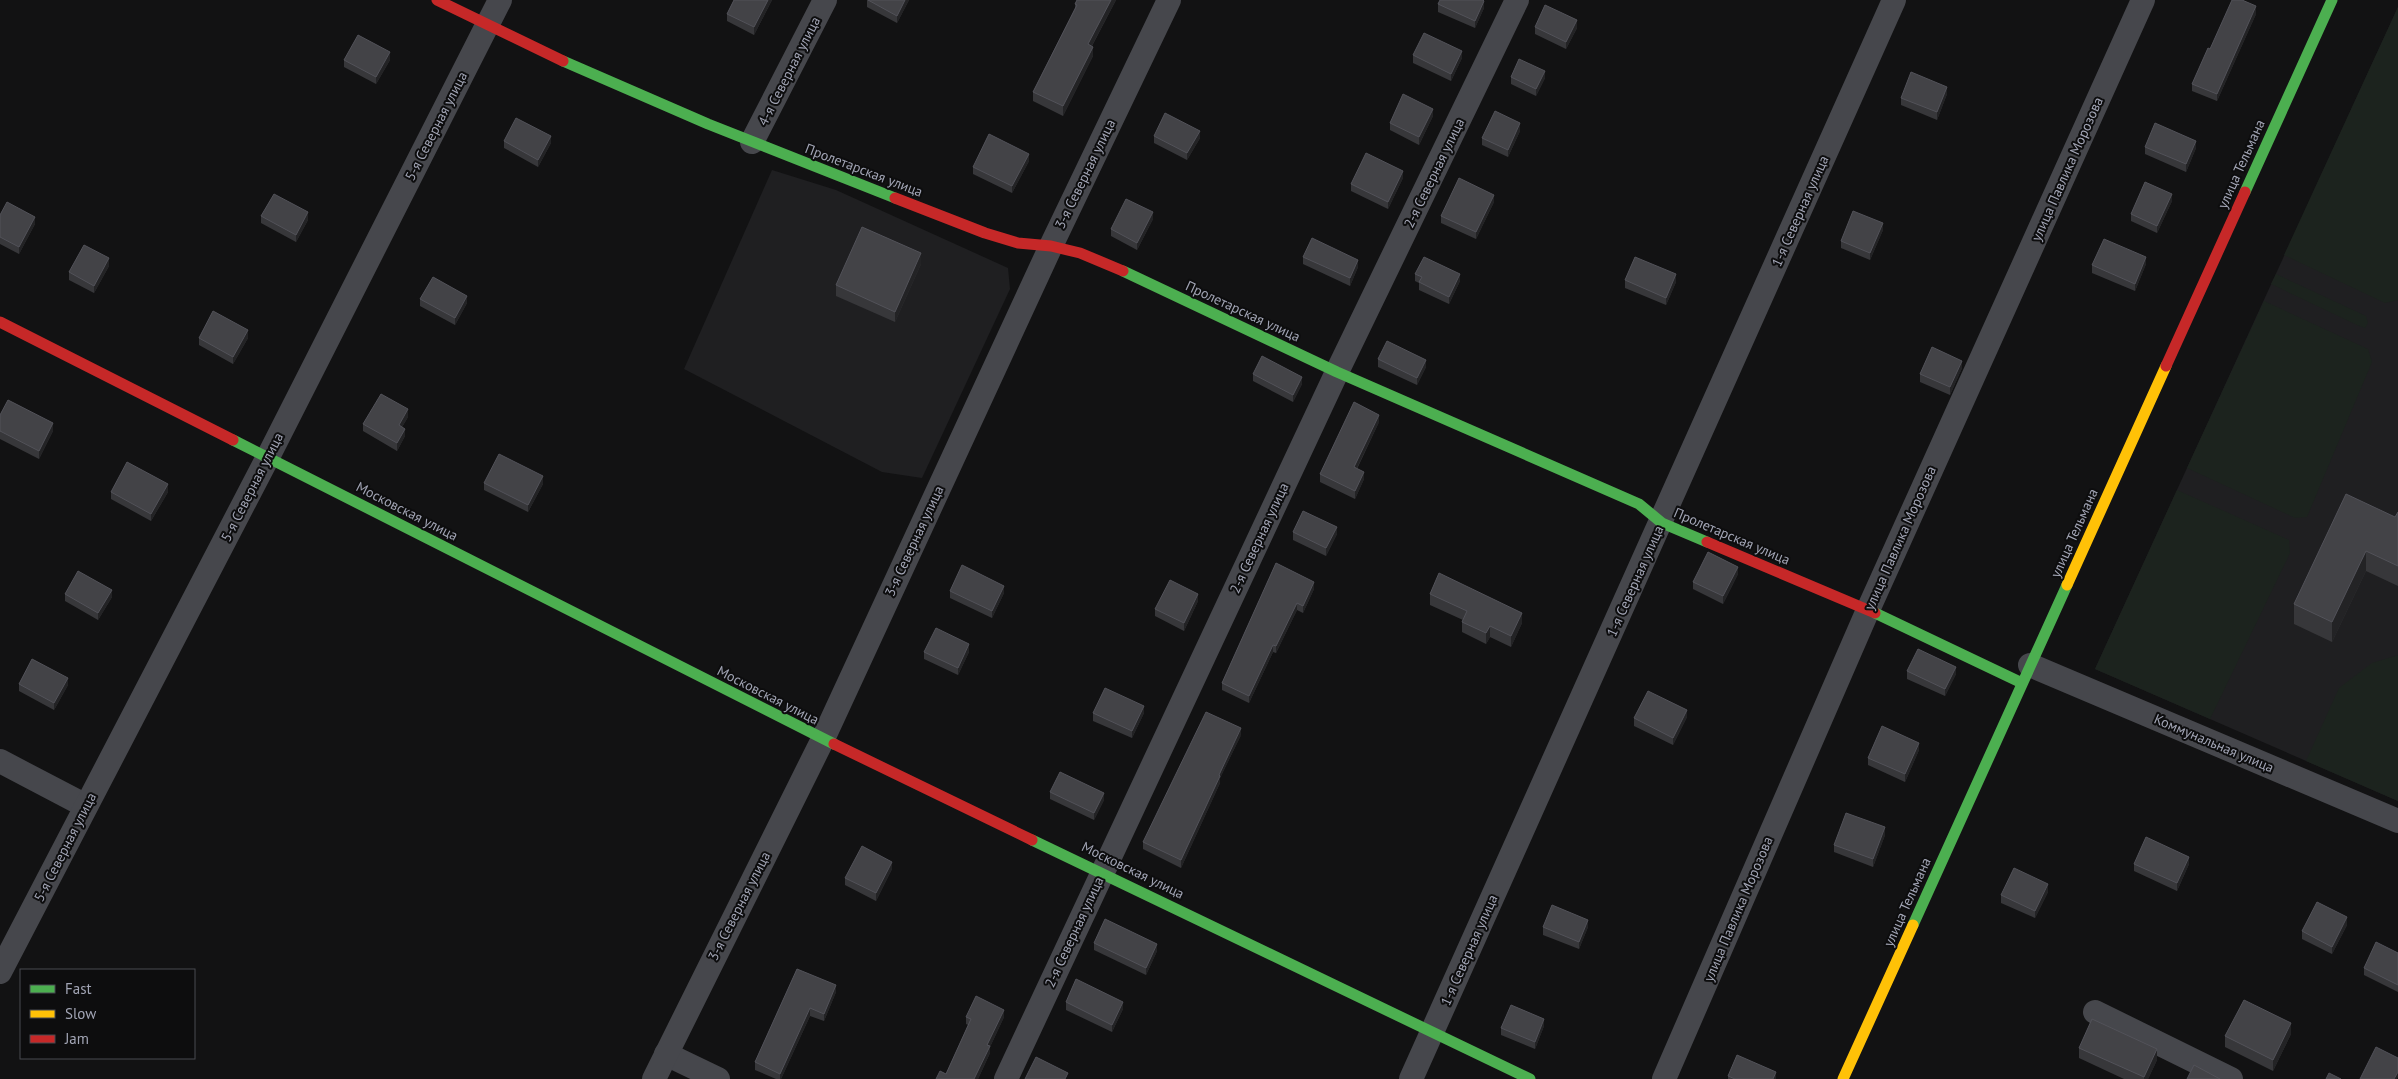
<svg xmlns="http://www.w3.org/2000/svg" width="2398" height="1079" viewBox="0 0 2398 1079" font-family="'PT Sans',sans-serif">
  <style>
    .built { fill: #1f1f21 }
    .green { fill: #1c231e }
    .lines { fill: none; stroke-linecap: round; stroke-linejoin: round }
    .street { stroke: #46474c; stroke-width: 24 }
    .fast { stroke: #4caf50; stroke-width: 11 }
    .slow { stroke: #ffc107; stroke-width: 11 }
    .jam { stroke: #c62828; stroke-width: 11 }
    .wall { fill: #37373a }
    .shaded-wall { fill: #232325 }
    .building { fill: #434347; stroke: #525259 }
    .labels { text-anchor: middle; stroke-width: 4; stroke-linejoin: round; paint-order: stroke }
    .street-label { font-size: 14px; fill: #a2a5b5; stroke: #0d0d0e }
  </style>
  <rect width="100%" height="100%" fill="#121213"/>
  <!-- built -->
  <g class="built">
    <polygon points="2398,7 2398,801 2095,669"/>
    <polygon points="772,170 836,190 1008,268 1010,289 922,478 882,472 684,369"/>
  </g>
  <!-- green -->
  <g class="green">
    <polygon points="2398,7 2398,300 2385,303 2284,255"/>
    <polygon points="2276,274 2366,316 2368,323 2365,328 2357,325 2271,284"/>
    <polygon points="2264,301 2368,349 2372,362 2307,517 2295,518 2187,468"/>
    <polygon points="2177,490 2289,540 2290,553 2210,719 2095,669"/>
    <polygon points="2398,655 2398,801 2306,761 2339,688 2372,663"/>
  </g>
  <g class="lines">
    <!-- street -->
    <g class="street">
      <polyline points="752,142 825,0"/>
      <polyline points="2030,665 2398,821"/>
      <polyline points="0,761 86,806"/>
      <polyline points="0,972 268,457 500,0"/>
      <polyline points="2095,1012 2231,1079"/>
      <polyline points="666,1054 718,1079"/>
      <polyline points="654,1079 823,739 1051,246 1169,0"/>
      <polyline points="1006,1079 1337,372 1517,0"/>
      <polyline points="1411,1079 1894,0"/>
      <polyline points="1664,1079 1868,610 2143,0"/>
    </g>
    <!-- fast -->
    <g class="fast">
      <polyline points="563,61 708,124 895,198"/>
      <polyline points="2245,192 2332,0"/>
      <polyline points="1123,271 1337,372 1639,504 1662,523 1707,542"/>
      <polyline points="233,440 834,744"/>
      <polyline points="1875,613 2022,683"/>
      <polyline points="1032,840 1530,1079"/>
      <polyline points="1913,925 2067,585"/>
    </g>
    <!-- slow -->
    <g class="slow">
      <polyline points="2067,585 2166,366"/>
      <polyline points="1843,1079 1913,925"/>
    </g>
    <!-- jam -->
    <g class="jam">
      <polyline points="437,0 563,61"/>
      <polyline points="895,198 985,233 1018,243 1051,246 1080,253 1123,271"/>
      <polyline points="0,322 233,440"/>
      <polyline points="2166,366 2245,192"/>
      <polyline points="1707,542 1875,613"/>
      <polyline points="834,744 1032,840"/>
    </g>
  </g>
  <!-- wall -->
  <g class="wall">
    <polygon points="734,0 772,0 754,35 727,21 727,14"/>
    <polygon points="867,0 909,0 897,23 867,7"/>
    <polygon points="1077,0 1116,0 1092,46 1093,56 1063,116 1033,101 1033,92 1075,8 1075,4"/>
    <polygon points="1438,4 1484,8 1475,28 1438,12"/>
    <polygon points="2256,14 2217,101 2192,91 2192,84 2210,49"/>
    <polygon points="1535,27 1577,28 1566,49 1535,34"/>
    <polygon points="1413,55 1462,58 1451,81 1413,63"/>
    <polygon points="344,60 390,60 376,84 344,67"/>
    <polygon points="1511,77 1545,78 1536,96 1511,84"/>
    <polygon points="1947,94 1937,120 1901,105 1901,98"/>
    <polygon points="1433,116 1419,145 1390,130 1390,123"/>
    <polygon points="1520,131 1508,157 1482,145 1482,138"/>
    <polygon points="1154,136 1200,138 1187,160 1154,143"/>
    <polygon points="504,141 551,143 538,167 504,148"/>
    <polygon points="2145,147 2196,148 2186,172 2145,154"/>
    <polygon points="1029,161 1012,193 973,174 973,167"/>
    <polygon points="1403,178 1388,209 1351,191 1351,184"/>
    <polygon points="2172,201 2157,233 2131,221 2131,214"/>
    <polygon points="1494,202 1476,239 1441,223 1441,216"/>
    <polygon points="0,215 35,224 19,254 0,244"/>
    <polygon points="261,216 308,220 296,242 261,223"/>
    <polygon points="1153,219 1137,250 1111,236 1111,229"/>
    <polygon points="1883,230 1870,260 1841,248 1841,241"/>
    <polygon points="1303,257 1358,267 1350,286 1303,264"/>
    <polygon points="921,264 895,322 836,296 836,285"/>
    <polygon points="2146,264 2135,291 2092,273 2092,265"/>
    <polygon points="109,266 94,293 69,280 69,272"/>
    <polygon points="1415,274 1460,281 1449,304 1419,290 1419,283 1415,281"/>
    <polygon points="1625,280 1676,282 1666,305 1625,288"/>
    <polygon points="420,299 467,303 455,325 420,306"/>
    <polygon points="199,338 248,338 233,364 199,345"/>
    <polygon points="1378,359 1426,367 1417,385 1378,367"/>
    <polygon points="1962,368 1950,395 1920,382 1920,374"/>
    <polygon points="1253,374 1302,384 1293,402 1253,381"/>
    <polygon points="0,415 53,431 39,459 0,439"/>
    <polygon points="408,417 402,427 405,436 397,451 363,431 363,424"/>
    <polygon points="1379,422 1357,469 1364,479 1355,499 1320,482 1320,474"/>
    <polygon points="484,483 543,484 528,512 484,490"/>
    <polygon points="111,492 168,492 151,521 111,499"/>
    <polygon points="2398,512 2398,586 2366,571 2332,642 2294,624 2294,604 2395,517"/>
    <polygon points="1293,532 1337,534 1326,556 1293,540"/>
    <polygon points="1276,563 1314,589 1303,613 1297,610 1276,653 1273,652 1249,703 1222,690 1222,683"/>
    <polygon points="1738,574 1723,604 1693,589 1693,582"/>
    <polygon points="950,591 1004,593 992,618 950,598"/>
    <polygon points="65,594 112,597 98,620 65,601"/>
    <polygon points="1430,594 1522,623 1511,647 1490,637 1486,644 1462,632 1462,622 1463,620 1430,605"/>
    <polygon points="1198,601 1184,631 1155,616 1155,609"/>
    <polygon points="924,652 969,652 958,675 924,659"/>
    <polygon points="1907,671 1956,674 1945,696 1907,679"/>
    <polygon points="19,684 68,685 54,710 19,691"/>
    <polygon points="1093,713 1144,713 1132,738 1093,721"/>
    <polygon points="1687,717 1673,745 1634,726 1634,718"/>
    <polygon points="1241,735 1220,778 1220,783 1181,868 1143,849 1143,842"/>
    <polygon points="1919,750 1905,782 1868,765 1868,758"/>
    <polygon points="1050,792 1104,800 1094,820 1050,799"/>
    <polygon points="1885,835 1873,867 1834,852 1834,845"/>
    <polygon points="2134,864 2189,864 2177,891 2134,871"/>
    <polygon points="892,869 876,901 845,885 845,878"/>
    <polygon points="2048,892 2035,918 2001,903 2001,895"/>
    <polygon points="2347,925 2332,954 2302,939 2302,931"/>
    <polygon points="1543,927 1588,927 1579,949 1543,935"/>
    <polygon points="1094,943 1157,951 1146,975 1094,950"/>
    <polygon points="2398,953 2398,992 2364,975 2364,968"/>
    <polygon points="797,969 836,992 824,1021 810,1016 781,1079 776,1079 755,1070 755,1062"/>
    <polygon points="1066,1002 1123,1009 1112,1032 1066,1010"/>
    <polygon points="966,1017 1004,1017 990,1047 990,1053 978,1079 936,1079 946,1074 968,1025 966,1024"/>
    <polygon points="1544,1026 1535,1049 1501,1035 1501,1028"/>
    <polygon points="2291,1034 2273,1071 2225,1047 2225,1036"/>
    <polygon points="2079,1048 2157,1060 2148,1079 2124,1079 2079,1058"/>
    <polygon points="1728,1076 1776,1079 1728,1079"/>
  </g>
  <!-- shaded-wall -->
  <g class="shaded-wall">
    <polygon points="768,0 772,0 754,35 754,27"/>
    <polygon points="905,0 909,0 897,23 897,16"/>
    <polygon points="1111,0 1116,0 1088,53 1088,44"/>
    <polygon points="1484,1 1484,8 1475,28 1475,21"/>
    <polygon points="2256,6 2256,14 2217,101 2217,94"/>
    <polygon points="1577,20 1577,28 1566,49 1566,42"/>
    <polygon points="1093,47 1093,56 1063,116 1063,106"/>
    <polygon points="1462,51 1462,58 1451,81 1451,74"/>
    <polygon points="390,52 390,60 376,84 376,77"/>
    <polygon points="1545,71 1545,78 1536,96 1536,89"/>
    <polygon points="1947,87 1947,94 1937,120 1937,112"/>
    <polygon points="1433,109 1433,116 1419,145 1419,137"/>
    <polygon points="1520,123 1520,131 1508,157 1508,150"/>
    <polygon points="1200,131 1200,138 1187,160 1187,153"/>
    <polygon points="551,136 551,143 538,167 538,160"/>
    <polygon points="2196,141 2196,148 2186,172 2186,164"/>
    <polygon points="1029,154 1029,161 1012,193 1012,186"/>
    <polygon points="1403,171 1403,178 1388,209 1388,202"/>
    <polygon points="2172,194 2172,201 2157,233 2157,226"/>
    <polygon points="1494,195 1494,202 1476,239 1476,232"/>
    <polygon points="308,212 308,220 296,242 296,235"/>
    <polygon points="1153,212 1153,219 1137,250 1137,243"/>
    <polygon points="35,217 35,224 19,254 19,247"/>
    <polygon points="1883,223 1883,230 1870,260 1870,253"/>
    <polygon points="921,253 921,264 895,322 895,312"/>
    <polygon points="2146,257 2146,264 2135,291 2135,284"/>
    <polygon points="109,258 109,266 94,293 94,286"/>
    <polygon points="1358,260 1358,267 1350,286 1350,278"/>
    <polygon points="1460,274 1460,281 1449,304 1449,297"/>
    <polygon points="1676,274 1676,282 1666,305 1666,298"/>
    <polygon points="467,296 467,303 455,325 455,318"/>
    <polygon points="248,330 248,338 233,364 233,357"/>
    <polygon points="1426,360 1426,367 1417,385 1417,378"/>
    <polygon points="1962,361 1962,368 1950,395 1950,387"/>
    <polygon points="1302,377 1302,384 1293,402 1293,395"/>
    <polygon points="408,409 408,417 399,432 399,425"/>
    <polygon points="1379,415 1379,422 1354,474 1354,467"/>
    <polygon points="53,423 53,431 39,459 39,451"/>
    <polygon points="405,429 405,436 397,451 397,443"/>
    <polygon points="1364,472 1364,479 1355,499 1355,491"/>
    <polygon points="543,476 543,484 528,512 528,505"/>
    <polygon points="168,484 168,492 151,521 151,514"/>
    <polygon points="1337,527 1337,534 1326,556 1326,548"/>
    <polygon points="2366,551 2366,571 2332,642 2332,622"/>
    <polygon points="1738,567 1738,574 1723,604 1723,596"/>
    <polygon points="1314,582 1314,589 1303,613 1303,606"/>
    <polygon points="1004,586 1004,593 992,618 992,611"/>
    <polygon points="112,590 112,597 98,620 98,613"/>
    <polygon points="1198,594 1198,601 1184,631 1184,623"/>
    <polygon points="1297,603 1297,610 1276,653 1276,646"/>
    <polygon points="1522,613 1522,623 1511,647 1511,636"/>
    <polygon points="1490,626 1490,637 1486,644 1486,633"/>
    <polygon points="969,644 969,652 958,675 958,668"/>
    <polygon points="1273,645 1273,652 1249,703 1249,696"/>
    <polygon points="1956,667 1956,674 1945,696 1945,689"/>
    <polygon points="68,678 68,685 54,710 54,703"/>
    <polygon points="1144,706 1144,713 1132,738 1132,731"/>
    <polygon points="1687,710 1687,717 1673,745 1673,738"/>
    <polygon points="1241,728 1241,735 1220,778 1220,783 1181,868 1181,860 1219,775"/>
    <polygon points="1919,743 1919,750 1905,782 1905,774"/>
    <polygon points="1104,793 1104,800 1094,820 1094,813"/>
    <polygon points="1885,827 1885,835 1873,867 1873,859"/>
    <polygon points="2189,857 2189,864 2177,891 2177,883"/>
    <polygon points="892,862 892,869 876,901 876,893"/>
    <polygon points="2048,884 2048,892 2035,918 2035,911"/>
    <polygon points="2347,917 2347,925 2332,954 2332,947"/>
    <polygon points="1588,920 1588,927 1579,949 1579,942"/>
    <polygon points="1157,944 1157,951 1146,975 1146,968"/>
    <polygon points="836,985 836,992 824,1021 824,1014"/>
    <polygon points="1123,1002 1123,1009 1112,1032 1112,1025"/>
    <polygon points="810,1008 810,1016 781,1079 780,1079 780,1074"/>
    <polygon points="1004,1010 1004,1017 990,1047 990,1053 978,1079 974,1079 987,1045"/>
    <polygon points="1544,1019 1544,1026 1535,1049 1535,1042"/>
    <polygon points="2291,1023 2291,1034 2273,1071 2273,1060"/>
    <polygon points="2157,1049 2157,1060 2148,1079 2144,1079 2144,1077"/>
    <polygon points="1776,1072 1776,1079 1773,1079"/>
    <polygon points="2398,1072 2398,1077 2397,1079 2394,1079"/>
  </g>
  <!-- building -->
  <g class="building">
    <polygon points="734,0 768,0 754,27 727,14"/>
    <polygon points="868,0 905,0 897,16"/>
    <polygon points="1077,0 1111,0 1088,44 1093,47 1063,106 1033,92 1077,5 1075,4"/>
    <polygon points="1440,0 1483,0 1484,1 1475,21 1438,4"/>
    <polygon points="2232,0 2242,0 2256,6 2217,94 2192,84 2208,48 2210,49"/>
    <polygon points="1545,5 1577,20 1566,42 1535,27"/>
    <polygon points="1424,33 1462,51 1451,74 1413,55"/>
    <polygon points="358,35 390,52 376,77 344,60"/>
    <polygon points="1519,59 1545,71 1536,89 1511,77"/>
    <polygon points="1911,72 1947,87 1937,112 1901,98"/>
    <polygon points="1403,94 1433,109 1419,137 1390,123"/>
    <polygon points="1495,111 1520,123 1508,150 1482,138"/>
    <polygon points="1165,113 1200,131 1187,153 1154,136"/>
    <polygon points="516,118 551,136 538,160 504,141"/>
    <polygon points="2155,123 2196,141 2186,164 2145,147"/>
    <polygon points="989,134 1029,154 1012,186 973,167"/>
    <polygon points="1366,153 1403,171 1388,202 1351,184"/>
    <polygon points="1459,178 1494,195 1476,232 1441,216"/>
    <polygon points="2145,182 2172,194 2157,226 2131,214"/>
    <polygon points="274,194 308,212 296,235 261,216"/>
    <polygon points="1126,199 1153,212 1137,243 1111,229"/>
    <polygon points="7,202 35,217 19,247 0,237 0,215"/>
    <polygon points="1853,211 1883,223 1870,253 1841,241"/>
    <polygon points="862,227 921,253 895,312 836,285"/>
    <polygon points="1312,238 1358,260 1350,278 1303,257"/>
    <polygon points="2104,239 2146,257 2135,284 2092,265"/>
    <polygon points="84,245 109,258 94,286 69,272"/>
    <polygon points="1424,257 1460,274 1449,297 1419,282 1422,277 1415,274"/>
    <polygon points="1635,257 1676,274 1666,298 1625,280"/>
    <polygon points="433,277 467,296 455,318 420,299"/>
    <polygon points="213,311 248,330 233,357 199,338"/>
    <polygon points="1387,341 1426,360 1417,378 1378,359"/>
    <polygon points="1932,347 1962,361 1950,387 1920,374"/>
    <polygon points="1262,356 1302,377 1293,395 1253,374"/>
    <polygon points="381,394 408,409 399,425 405,429 397,443 363,424"/>
    <polygon points="8,400 53,423 39,451 0,431 0,415"/>
    <polygon points="1354,402 1379,415 1354,467 1364,472 1355,491 1320,474"/>
    <polygon points="499,454 543,476 528,505 484,483"/>
    <polygon points="127,462 168,484 151,514 111,492"/>
    <polygon points="2346,494 2395,517 2398,512 2398,566 2366,551 2332,622 2294,604"/>
    <polygon points="1303,511 1337,527 1326,548 1293,532"/>
    <polygon points="1708,552 1738,567 1723,596 1693,582"/>
    <polygon points="1276,563 1314,582 1303,606 1297,603 1276,646 1273,645 1249,696 1222,683"/>
    <polygon points="962,565 1004,586 992,611 950,591"/>
    <polygon points="78,571 112,590 98,613 65,594"/>
    <polygon points="1439,573 1522,613 1511,636 1490,626 1486,633 1462,622 1467,611 1430,594"/>
    <polygon points="1170,580 1198,594 1184,623 1155,609"/>
    <polygon points="936,628 969,644 958,668 924,652"/>
    <polygon points="1918,649 1956,667 1945,689 1907,671"/>
    <polygon points="32,659 68,678 54,703 19,684"/>
    <polygon points="1105,688 1144,706 1132,731 1093,713"/>
    <polygon points="1648,691 1687,710 1673,738 1634,718"/>
    <polygon points="1206,712 1241,728 1219,775 1220,776 1181,860 1143,842"/>
    <polygon points="1882,726 1919,743 1905,774 1868,758"/>
    <polygon points="1060,772 1104,793 1094,813 1050,792"/>
    <polygon points="1846,813 1885,827 1873,859 1834,845"/>
    <polygon points="2146,837 2189,857 2177,883 2134,864"/>
    <polygon points="862,846 892,862 876,893 845,878"/>
    <polygon points="2014,868 2048,884 2035,911 2001,895"/>
    <polygon points="2317,902 2347,917 2332,947 2302,931"/>
    <polygon points="1552,905 1588,920 1579,942 1543,927"/>
    <polygon points="1105,919 1157,944 1146,968 1094,943"/>
    <polygon points="2376,942 2398,953 2398,985 2364,968"/>
    <polygon points="797,969 836,985 824,1014 810,1008 780,1074 755,1062"/>
    <polygon points="1076,979 1123,1002 1112,1025 1066,1002"/>
    <polygon points="976,996 1004,1010 987,1045 990,1046 974,1079 936,1079 940,1071 946,1074 971,1019 966,1017"/>
    <polygon points="2244,1000 2291,1023 2273,1060 2225,1036"/>
    <polygon points="1511,1005 1544,1019 1535,1042 1501,1028"/>
    <polygon points="2092,1019 2157,1049 2144,1077 2079,1048"/>
    <polygon points="2376,1047 2398,1058 2398,1072 2394,1079 2360,1079"/>
    <polygon points="1737,1055 1776,1072 1773,1079 1735,1079 1728,1076"/>
    <polygon points="1036,1057 1068,1073 1065,1079 1025,1079"/>
    <polygon points="2194,1065 2220,1079 2187,1079"/>
    <polygon points="2329,1073 2341,1079 2326,1079"/>
  </g>
  <g class="labels">
    <!-- street labels -->
    <g class="street-label">
      <text transform="translate(789 71) rotate(-63)" y="5">4-я Северная улица</text>
      <text transform="translate(436 126) rotate(-63)" y="5">5-я Северная улица</text>
      <text transform="translate(2241 164) rotate(-66)" y="5">улица Тельмана</text>
      <text transform="translate(2067 169) rotate(-66)" y="5">улица Павлика Морозова</text>
      <text transform="translate(864 170) rotate(21)" y="5">Пролетарская улица</text>
      <text transform="translate(1434 173) rotate(-64)" y="5">2-я Северная улица</text>
      <text transform="translate(1085 174) rotate(-64)" y="5">3-я Северная улица</text>
      <text transform="translate(1800 211) rotate(-66)" y="5">1-я Северная улица</text>
      <text transform="translate(1243 311) rotate(25)" y="5">Пролетарская улица</text>
      <text transform="translate(252 487) rotate(-63)" y="5">5-я Северная улица</text>
      <text transform="translate(407 511) rotate(27)" y="5">Московская улица</text>
      <text transform="translate(2074 533) rotate(-66)" y="5">улица Тельмана</text>
      <text transform="translate(1732 536) rotate(23)" y="5">Пролетарская улица</text>
      <text transform="translate(1259 538) rotate(-65)" y="5">2-я Северная улица</text>
      <text transform="translate(1900 538) rotate(-66)" y="5">улица Павлика Морозова</text>
      <text transform="translate(914 541) rotate(-65)" y="5">3-я Северная улица</text>
      <text transform="translate(1635 581) rotate(-66)" y="5">1-я Северная улица</text>
      <text transform="translate(768 695) rotate(27)" y="5">Московская улица</text>
      <text transform="translate(2214 743) rotate(23)" y="5">Коммунальная улица</text>
      <text transform="translate(65 847) rotate(-63)" y="5">5-я Северная улица</text>
      <text transform="translate(1133 870) rotate(26)" y="5">Московская улица</text>
      <text transform="translate(1907 902) rotate(-66)" y="5">улица Тельмана</text>
      <text transform="translate(739 906) rotate(-63)" y="5">3-я Северная улица</text>
      <text transform="translate(1738 909) rotate(-67)" y="5">улица Павлика Морозова</text>
      <text transform="translate(1074 932) rotate(-65)" y="5">2-я Северная улица</text>
      <text transform="translate(1469 950) rotate(-66)" y="5">1-я Северная улица</text>
    </g>
  </g>
  <!-- legend -->
  <rect x="20" y="969" width="175" height="90" fill="#0d0d0e" stroke="#494a51"/>
  <rect x="30" y="985" width="25" height="8" fill="#4caf50" stroke="#494a51"/>
  <text x="65" y="994" font-size="15" fill="#a2a5b5">Fast</text>
  <rect x="30" y="1010" width="25" height="8" fill="#ffc107" stroke="#494a51"/>
  <text x="65" y="1019" font-size="15" fill="#a2a5b5">Slow</text>
  <rect x="30" y="1035" width="25" height="8" fill="#c62828" stroke="#494a51"/>
  <text x="65" y="1044" font-size="15" fill="#a2a5b5">Jam</text>
</svg>
